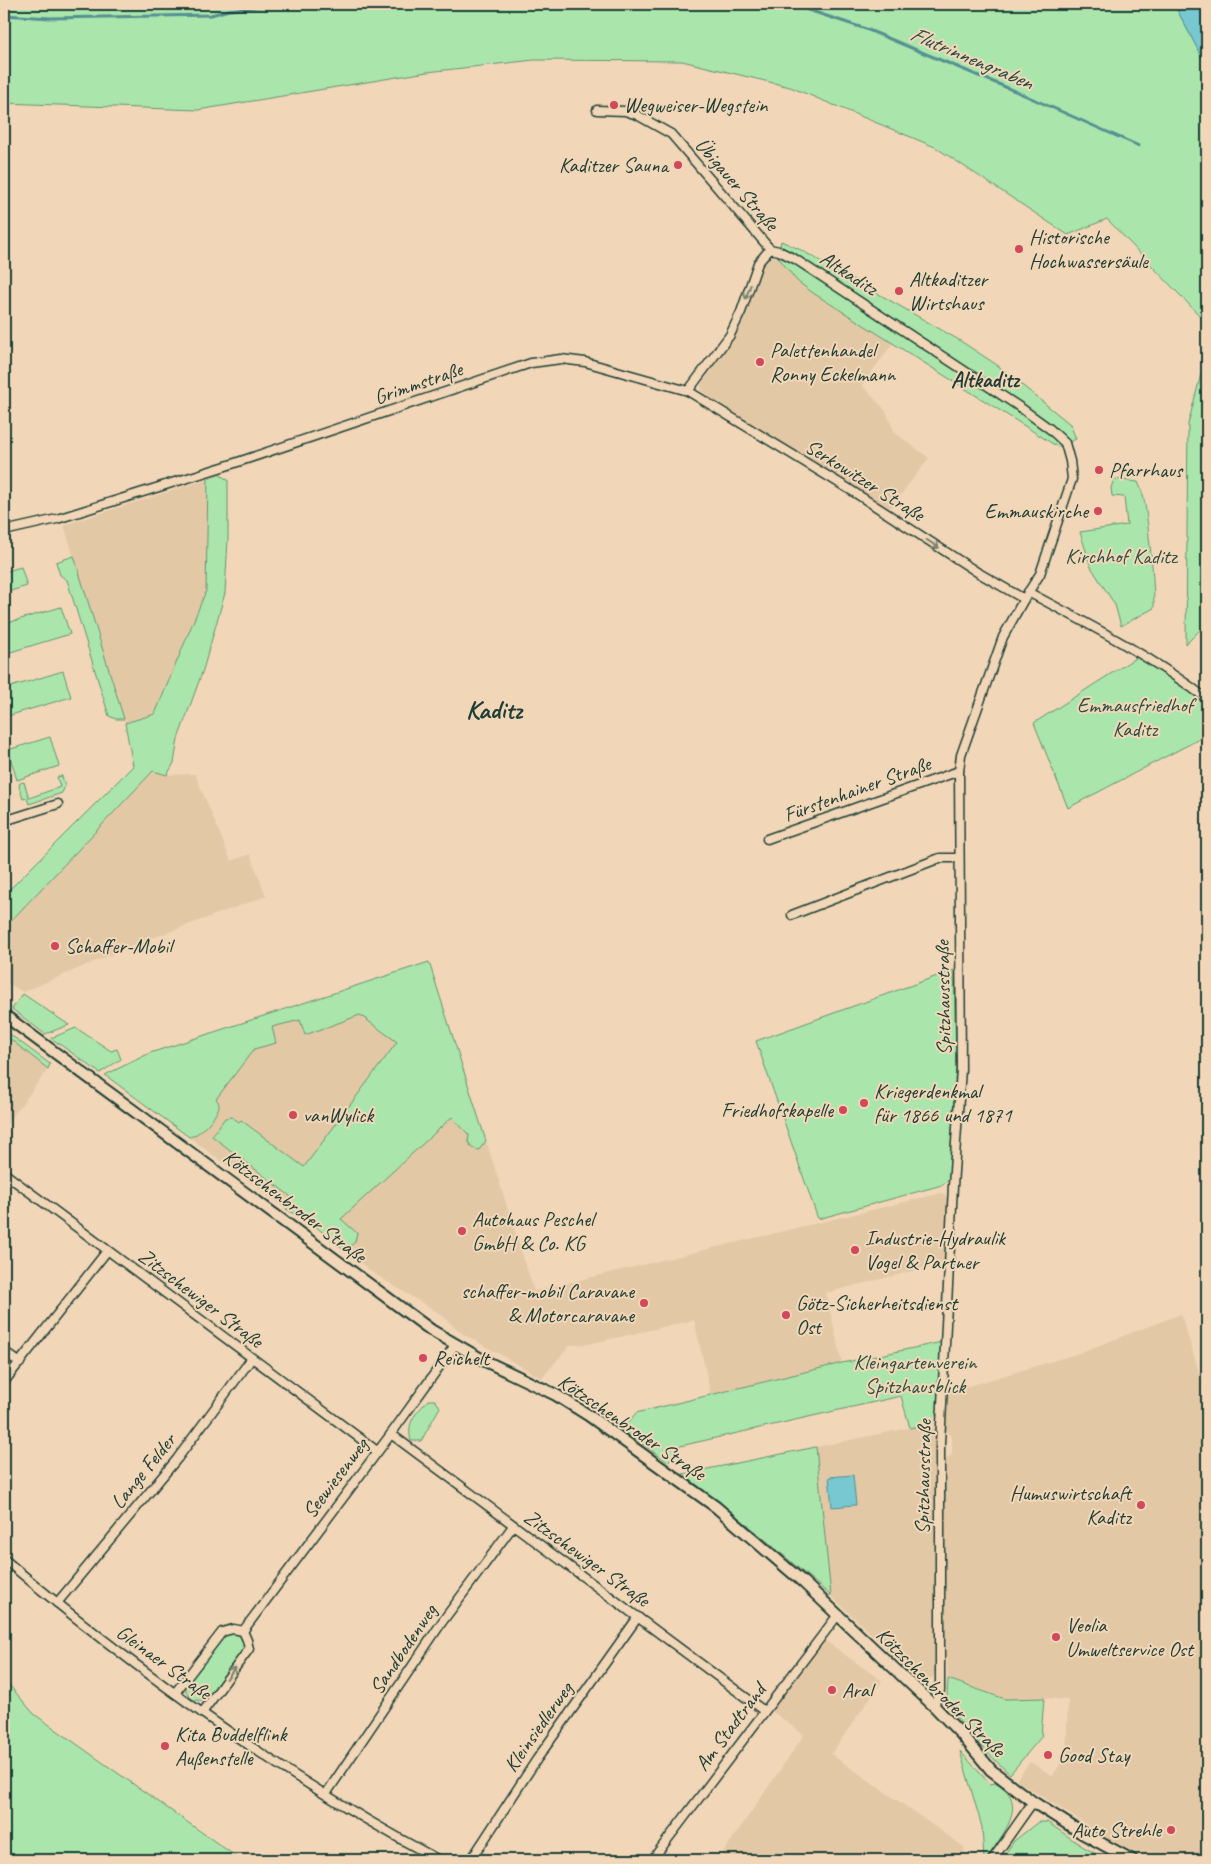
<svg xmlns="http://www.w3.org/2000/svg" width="1211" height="1864" viewBox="0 0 1211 1864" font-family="Caveat,sans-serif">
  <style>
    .built { fill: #e3c8a6 }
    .green { fill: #aae6ab; stroke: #649270 }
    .water { fill: #77c8d1; stroke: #549092 }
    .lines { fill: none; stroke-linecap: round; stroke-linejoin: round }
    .stream { stroke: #549092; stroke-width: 3 }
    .minor-casing { stroke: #1f3d34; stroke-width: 11 }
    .tertiary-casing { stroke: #1f3d34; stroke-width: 14 }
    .minor { stroke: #f1d7b8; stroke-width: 8 }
    .tertiary { stroke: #f1d7b8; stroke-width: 10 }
    .oneway { stroke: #7d826f }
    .poi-dot { fill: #d1495b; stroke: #f1d7b8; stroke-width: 2 }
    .labels { text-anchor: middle; stroke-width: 4; stroke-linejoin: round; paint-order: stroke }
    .poi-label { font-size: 21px; fill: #1f3d34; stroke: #f1d7b8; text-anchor: start }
    .street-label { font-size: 21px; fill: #1f3d34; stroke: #f1d7b8 }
    .park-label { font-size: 21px; fill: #2d4e40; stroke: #f1d7b8 }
    .water-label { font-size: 22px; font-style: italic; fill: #284b44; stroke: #f1d7b8 }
    .neighbourhood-label { font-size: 22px; font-weight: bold; fill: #1f3d34; stroke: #f1d7b8 }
    .district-label { font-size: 26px; font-weight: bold; fill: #1f3d34; stroke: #f1d7b8 }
  </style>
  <rect width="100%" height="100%" fill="#f1d7b8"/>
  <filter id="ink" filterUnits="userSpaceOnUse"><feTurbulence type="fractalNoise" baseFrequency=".02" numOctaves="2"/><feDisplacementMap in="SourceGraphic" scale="10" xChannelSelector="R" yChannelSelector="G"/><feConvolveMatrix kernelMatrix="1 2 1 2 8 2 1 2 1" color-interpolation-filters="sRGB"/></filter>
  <g filter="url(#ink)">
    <!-- built -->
    <g class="built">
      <polygon points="770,257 778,257 797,281 813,293 893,343 862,385 886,411 895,433 929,458 889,510 702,392 701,385 735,333 756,277 764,261"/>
      <polygon points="208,479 206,591 155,714 125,723 64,525"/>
      <polygon points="153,770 167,775 195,774 231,861 250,854 266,896 134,945 23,992 4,981 4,928"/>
      <polygon points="429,962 534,1291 942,1193 948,1198 944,1263 826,1293 842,1363 711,1395 694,1320 589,1344 570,1345 542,1378 463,1334 440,1314 370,1271 315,1226 290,1212 105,1075 150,1053"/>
      <polygon points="10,1039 48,1069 4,1128 4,1048"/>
      <polygon points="1181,1314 1207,1398 1207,1860 1149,1860 1109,1839 1016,1780 1030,1762 1053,1776 1066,1754 1068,1700 1044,1698 1005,1699 948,1679 945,1612 943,1462 952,1454 952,1437 944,1427 946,1393 1076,1354"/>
      <polygon points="927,1424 936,1429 934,1451 936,1670 933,1677 928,1680 922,1679 915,1675 831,1596 816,1447"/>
      <polygon points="816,1634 882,1681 831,1754 964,1847 965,1860 718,1860 804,1735 765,1706"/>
    </g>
    <!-- green -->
    <g class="green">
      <polygon points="4,4 1174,4 1207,67 1207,346 1201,317 1107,219 1068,235 935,147 790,87 682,61 534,60 427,72 198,110 4,103"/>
      <polygon points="781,241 799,249 849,277 959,340 997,365 1070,424 1076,439 1058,447 813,293 797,281 778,257"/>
      <polygon points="1207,351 1207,623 1186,644 1188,424"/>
      <polygon points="220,475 228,480 228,539 225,593 203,670 178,739 174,763 167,775 153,771 4,928 4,895 133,766 125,723 155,714 206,591 208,479"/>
      <path d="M1114 479 1138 482C1145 496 1146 512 1148 527 1151 554 1154 581 1154 608L1121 626 1115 605 1091 567 1080 532 1127 525 1124 497 1112 496 1111 488Z"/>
      <polygon points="74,556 124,719 116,719 109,716 67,580 60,575 56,562"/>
      <polygon points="21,567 27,586 4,593 4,572"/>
      <polygon points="61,607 70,634 4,654 4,624"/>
      <polygon points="1140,655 1198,697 1207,709 1207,735 1068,808 1034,723"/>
      <polygon points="63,671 71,697 4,717 4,689"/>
      <polygon points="50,737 59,766 17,780 8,750"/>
      <polygon points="62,776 65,786 62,793 29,804 27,798 23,799 19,786 20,783 24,782 29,798 60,787 57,777"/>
      <path d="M429 962 486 1141 479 1150 472 1148 468 1141 469 1135 452 1117 341 1219 357 1233 355 1242 345 1251 315 1226 286 1209 292 1202 290 1196 212 1136 225 1118 232 1117 239 1122 241 1120 304 1167 397 1042 360 1015 305 1035 300 1020 272 1027 276 1043 254 1049 216 1099C218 1101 219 1103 219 1106 218 1115 198 1137 189 1137L105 1075 150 1053Z"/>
      <polygon points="954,970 956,1068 949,1179 942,1185 818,1219 756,1041"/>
      <polygon points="23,994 69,1025 45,1034 12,1009"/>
      <polygon points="76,1028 111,1051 117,1049 121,1059 100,1073 51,1038"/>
      <polygon points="4,1030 50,1064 48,1069 10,1039 4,1048"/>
      <polygon points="942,1342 939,1412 927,1424 910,1428 901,1396 680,1446 668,1462 622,1430 636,1413 842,1363"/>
      <path d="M428 1400H435L440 1407 421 1441H411C406 1421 416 1414 428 1400Z"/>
      <polygon points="816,1447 831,1596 754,1530 683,1474"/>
      <path d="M232 1633C266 1632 217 1694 207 1698 202 1701 197 1701 192 1699L186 1691V1684L221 1638Z"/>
      <polygon points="4,1679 34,1714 241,1860 4,1860"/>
      <path d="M948 1679 1005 1699 1044 1698 1041 1737 1010 1774C996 1762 953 1719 948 1703 946 1697 948 1686 948 1679Z"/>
      <path d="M960 1751 990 1784 997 1783C1031 1804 1001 1836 986 1860H984L982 1827Z"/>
      <polygon points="1038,1822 1047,1822 1082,1846 1107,1860 1054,1860 1050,1858 1047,1860 1001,1860 1014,1841"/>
    </g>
    <!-- water -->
    <g class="water">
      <polygon points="1174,4 1207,4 1207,67"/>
      <polygon points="853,1475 856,1505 832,1507 829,1477"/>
    </g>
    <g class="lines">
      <!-- stream -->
      <g class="stream">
        <polyline points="790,4 866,29 1015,91 1139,146"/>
        <polyline points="4,15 50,18 211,15 229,10 279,4"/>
      </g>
      <defs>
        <g id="minor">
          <polyline points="597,110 625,111 637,115 671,134 770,249"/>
          <polyline points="770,249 779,251 795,259 1021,408 1050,429 1065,443 1070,461 1072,479 1040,574 1024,599 1003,637 961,755 959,771 961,1069 953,1186 940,1444 940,1690 934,1706"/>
          <polyline points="688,391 730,335 741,312 758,263 770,249"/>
          <polyline points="4,531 57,519 229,465 531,363 561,359 585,362 688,391 849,489 977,572 1024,599"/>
          <path d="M1028 592C1090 625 1151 656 1207 699"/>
          <polyline points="4,821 58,804"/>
          <polyline points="767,839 959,771"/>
          <polyline points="792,915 940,858 959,858"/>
          <polyline points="4,1173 377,1451"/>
          <polyline points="4,1351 20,1363"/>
          <polyline points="4,1382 107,1251"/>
          <polyline points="391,1434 764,1711"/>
          <path d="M4 1559C139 1673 283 1777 439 1860"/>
          <polyline points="57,1603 177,1459 252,1358"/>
          <polyline points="243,1631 391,1434 455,1345"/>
          <polyline points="175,1693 222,1632 233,1629 243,1631 247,1640 249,1649 202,1713"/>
          <polyline points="326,1794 442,1622 513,1526"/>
          <polyline points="471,1860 537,1759 638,1617"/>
          <polyline points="652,1860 837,1616"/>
          <polyline points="992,1860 1033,1802"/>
        </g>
        <polyline id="tertiary" points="4,1015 431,1330 483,1360 556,1395 588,1415 716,1507 803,1582 934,1706 962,1735 991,1770 1033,1802 1082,1833 1132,1860"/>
      </defs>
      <!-- minor casing -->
      <use href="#minor" class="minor-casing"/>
      <!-- tertiary casing -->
      <use href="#tertiary" class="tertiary-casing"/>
      <!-- minor -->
      <use href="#minor" class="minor"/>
      <!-- tertiary -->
      <use href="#tertiary" class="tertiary"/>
    </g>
    <!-- one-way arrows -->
    <defs><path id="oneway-shaft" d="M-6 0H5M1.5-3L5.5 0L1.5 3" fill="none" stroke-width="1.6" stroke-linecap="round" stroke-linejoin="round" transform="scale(1.25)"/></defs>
    <g class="oneway">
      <use href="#oneway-shaft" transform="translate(748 292) rotate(110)"/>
      <use href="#oneway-shaft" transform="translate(933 544) rotate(33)"/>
      <use href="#oneway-shaft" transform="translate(231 1673) rotate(-54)"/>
    </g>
  </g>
  <!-- markers -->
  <g class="poi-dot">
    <circle cx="614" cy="105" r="5"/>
    <circle cx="678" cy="165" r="5"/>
    <circle cx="1019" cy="249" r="5"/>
    <circle cx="899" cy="291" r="5"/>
    <circle cx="760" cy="362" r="5"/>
    <circle cx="1099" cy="470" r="5"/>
    <circle cx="1098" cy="511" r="5"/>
    <circle cx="55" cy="946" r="5"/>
    <circle cx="864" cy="1103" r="5"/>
    <circle cx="843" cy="1110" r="5"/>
    <circle cx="293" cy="1115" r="5"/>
    <circle cx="462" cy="1231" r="5"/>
    <circle cx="855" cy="1250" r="5"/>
    <circle cx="644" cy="1303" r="5"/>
    <circle cx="786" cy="1315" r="5"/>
    <circle cx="423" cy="1358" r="5"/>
    <circle cx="1141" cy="1505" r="5"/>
    <circle cx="1056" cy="1637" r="5"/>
    <circle cx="832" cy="1690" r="5"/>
    <circle cx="165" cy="1746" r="5"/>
    <circle cx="1048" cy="1755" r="5"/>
    <circle cx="1171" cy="1830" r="5"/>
  </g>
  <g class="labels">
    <!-- poi labels -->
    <g class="poi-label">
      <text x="624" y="112">Wegweiser-Wegstein</text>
      <text x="668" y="172" text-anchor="end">Kaditzer Sauna</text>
      <text x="1029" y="244">Historische<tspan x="1029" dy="24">Hochwassersäule</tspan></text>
      <text x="909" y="286">Altkaditzer<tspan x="909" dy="24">Wirtshaus</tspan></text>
      <text x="770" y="357">Palettenhandel<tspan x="770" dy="24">Ronny Eckelmann</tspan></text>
      <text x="1109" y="477">Pfarrhaus</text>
      <text x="1088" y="518" text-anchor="end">Emmauskirche</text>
      <text x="65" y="953">Schaffer-Mobil</text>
      <text x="874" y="1098">Kriegerdenkmal<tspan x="874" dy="24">für 1866 und 1871</tspan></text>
      <text x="833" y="1117" text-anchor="end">Friedhofskapelle</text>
      <text x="303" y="1122">vanWylick</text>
      <text x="472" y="1226">Autohaus Peschel<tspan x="472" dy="24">GmbH &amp; Co. KG</tspan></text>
      <text x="865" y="1245">Industrie-Hydraulik<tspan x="865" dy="24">Vogel &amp; Partner</tspan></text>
      <text x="634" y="1298" text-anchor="end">schaffer-mobil Caravane<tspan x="634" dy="24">&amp; Motorcaravane</tspan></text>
      <text x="796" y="1310">Götz-Sicherheitsdienst<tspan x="796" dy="24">Ost</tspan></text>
      <text x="433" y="1365">Reichelt</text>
      <text x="1131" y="1500" text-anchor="end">Humuswirtschaft<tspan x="1131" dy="24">Kaditz</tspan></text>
      <text x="1066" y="1632">Veolia<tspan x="1066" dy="24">Umweltservice Ost</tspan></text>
      <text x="842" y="1697">Aral</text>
      <text x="175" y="1741">Kita Buddelflink<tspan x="175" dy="24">Außenstelle</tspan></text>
      <text x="1058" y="1762">Good Stay</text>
      <text x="1161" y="1837" text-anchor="end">Auto Strehle</text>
    </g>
    <!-- street labels -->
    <g class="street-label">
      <text transform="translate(737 184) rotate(49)" y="7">Übigauer Straße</text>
      <text transform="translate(849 273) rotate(33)" y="7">Altkaditz</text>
      <text transform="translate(418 383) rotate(-19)" y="7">Grimmstraße</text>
      <text transform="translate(865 480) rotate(32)" y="7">Serkowitzer Straße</text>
      <text transform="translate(857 789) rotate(-20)" y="7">Fürstenhainer Straße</text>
      <text transform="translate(943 998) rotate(-91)" y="7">Spitzhausstraße</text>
      <text transform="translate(295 1206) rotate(37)" y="7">Kötzschenbroder Straße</text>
      <text transform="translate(201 1298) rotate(37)" y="7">Zitzschewiger Straße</text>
      <text transform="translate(632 1427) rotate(34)" y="7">Kötzschenbroder Straße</text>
      <text transform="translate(143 1471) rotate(-51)" y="7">Lange Felder</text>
      <text transform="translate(923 1477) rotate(-89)" y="7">Spitzhausstraße</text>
      <text transform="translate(335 1478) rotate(-53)" y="7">Seewiesenweg</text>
      <text transform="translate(587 1558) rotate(36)" y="7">Zitzschewiger Straße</text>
      <text transform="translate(403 1649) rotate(-56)" y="7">Sandbodenweg</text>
      <text transform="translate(164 1662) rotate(36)" y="7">Gleinaer Straße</text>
      <text transform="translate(941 1692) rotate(45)" y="7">Kötzschenbroder Straße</text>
      <text transform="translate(538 1727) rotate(-55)" y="7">Kleinsiedlerweg</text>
      <text transform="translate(730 1727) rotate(-53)" y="7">Am Stadtrand</text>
    </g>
    <!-- park labels -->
    <g class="park-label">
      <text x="1121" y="563">Kirchhof Kaditz</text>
      <text x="1135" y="712">Emmausfriedhof<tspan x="1135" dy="24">Kaditz</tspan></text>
      <text x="915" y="1369">Kleingartenverein<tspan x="915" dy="24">Spitzhausblick</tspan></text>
    </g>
    <!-- water labels -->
    <g class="water-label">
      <text transform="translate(972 57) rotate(23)" y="8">Flutrinnengraben</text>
    </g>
    <!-- neighbourhood labels -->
    <g class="neighbourhood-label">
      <text x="985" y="387">Altkaditz</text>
    </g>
    <!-- district labels -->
    <g class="district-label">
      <text x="494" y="718">Kaditz</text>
    </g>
  </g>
  <!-- margin -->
  <rect width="1211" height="1864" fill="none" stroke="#f1d7b8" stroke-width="20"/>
  <rect x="10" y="10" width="1191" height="1844" fill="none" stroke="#1f3d34" stroke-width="2" filter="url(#ink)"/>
</svg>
